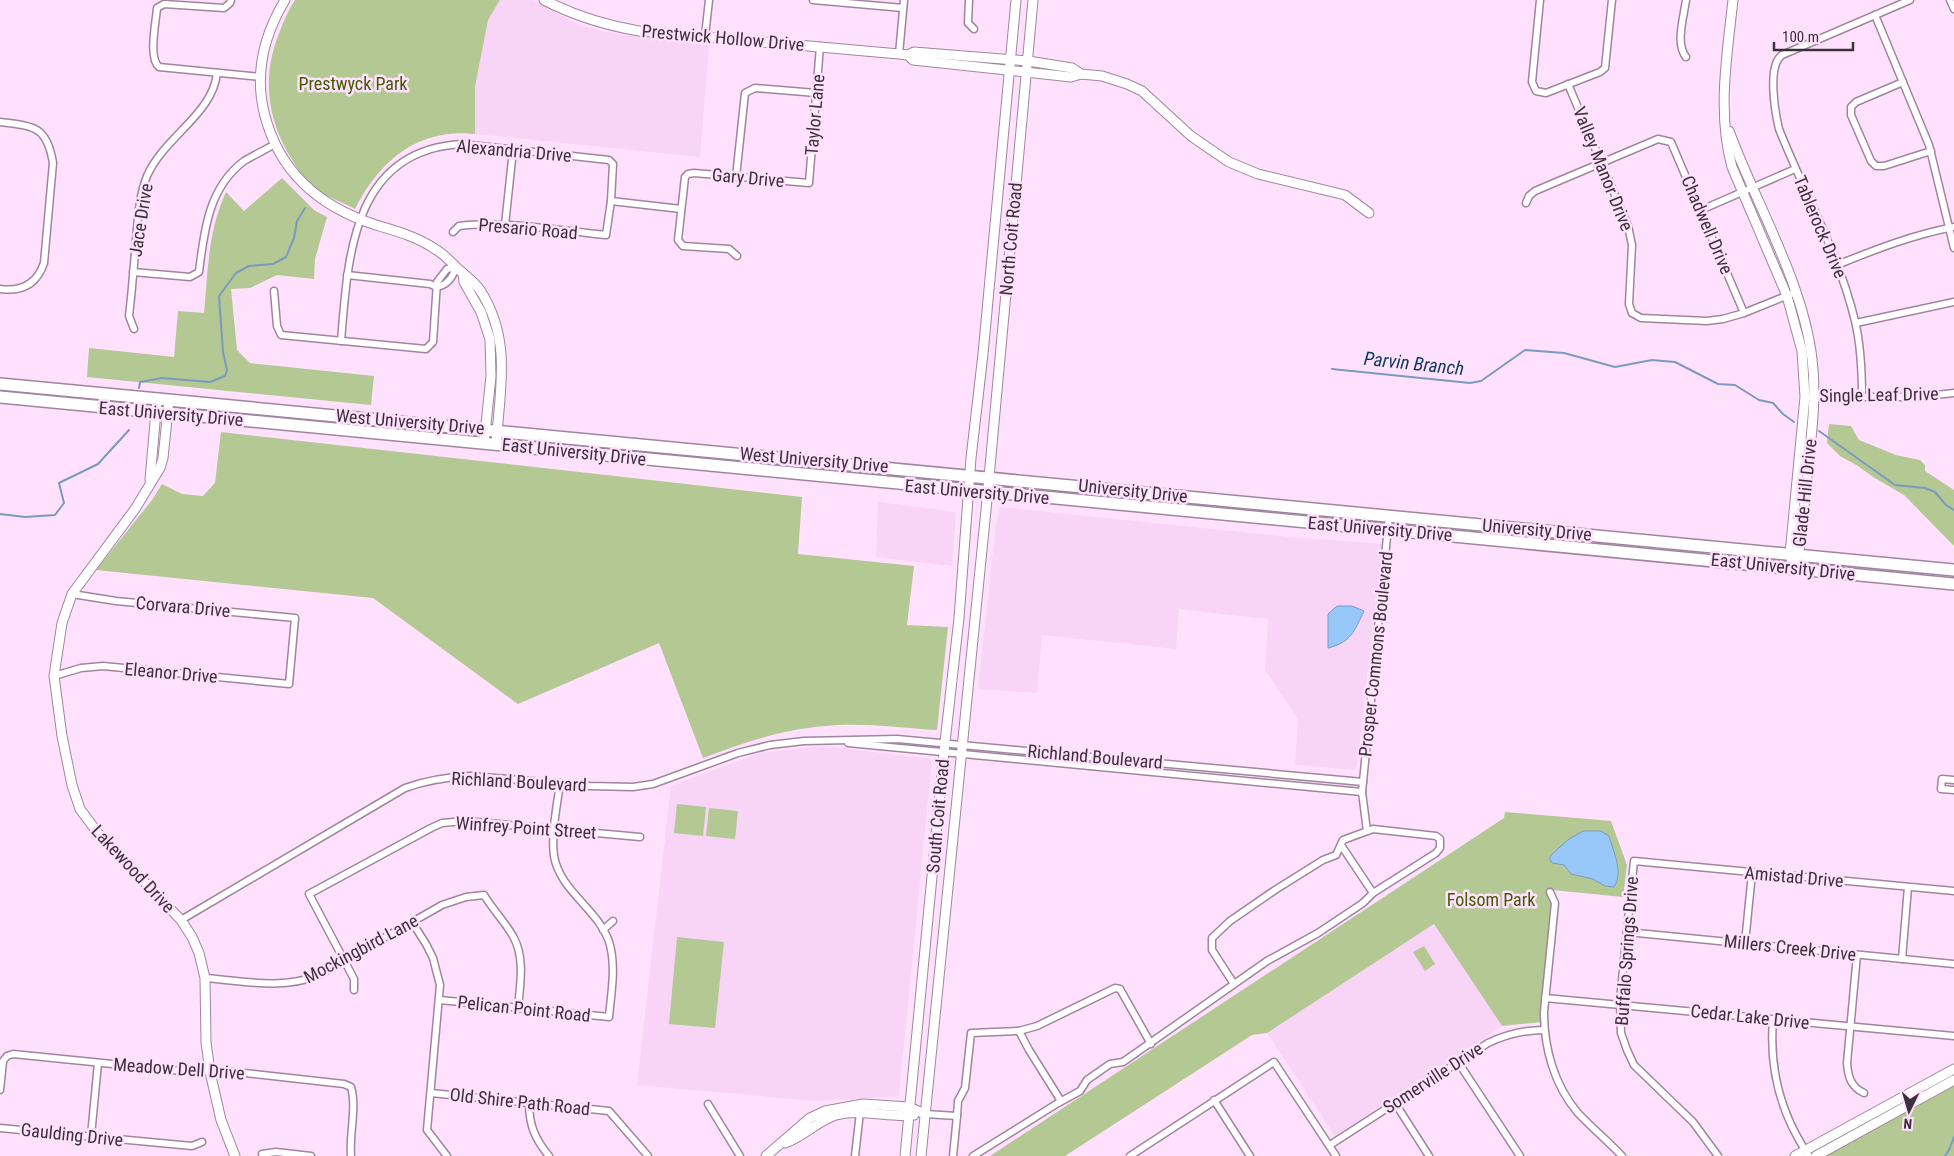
<svg xmlns="http://www.w3.org/2000/svg" width="1954" height="1156" viewBox="0 0 1954 1156" font-family="'Roboto Condensed',sans-serif">
  <style>
    .built { fill: #f8d4f6 }
    .green { fill: #b4c893 }
    .water { fill: #97c8f9; stroke: #7c9ac0 }
    .lines { fill: none; stroke-linecap: round; stroke-linejoin: round }
    .stream { stroke: #7c9ac0; stroke-width: 2 }
    .street-casing { stroke: #a0859f; stroke-width: 9 }
    .secondary-casing { stroke: #a0859f; stroke-width: 11 }
    .highway-casing { stroke: #a0859f; stroke-width: 14 }
    .street { stroke: #fff; stroke-width: 6 }
    .secondary { stroke: #fff; stroke-width: 9 }
    .highway { stroke: #fff; stroke-width: 11 }
    .labels { text-anchor: middle; stroke-width: 5; stroke-linejoin: round; paint-order: stroke }
    .street-label { font-size: 18px; fill: #3c303b; stroke: #ffe1fe }
    .park-label { font-size: 18px; fill: #445b00; stroke: #ffe1fe }
    .water-label { font-size: 19px; font-style: italic; fill: #0b395f; stroke: #ffe1fe }
  </style>
  <rect width="100%" height="100%" fill="#ffe1fe"/>
  <!-- built -->
  <g class="built">
    <polygon points="500,0 533,0 581,26 616,34 709,45 700,157 475,134 475,87 488,20"/>
    <polygon points="878,502 956,512 952,566 876,557"/>
    <polygon points="1000,507 1290,537 1382,544 1357,765 1354,770 1295,765 1298,719 1265,670 1268,619 1179,609 1176,649 1042,635 1037,693 978,689 996,525"/>
    <polygon points="824,746 932,759 899,1096 816,1101 637,1085 671,786 760,753"/>
    <polygon points="1434,924 1502,1026 1335,1136 1267,1033"/>
  </g>
  <!-- green -->
  <g class="green">
    <path d="M295 0H500L488 20 475 87V134C418 128 380 160 355 209 343 202 326 197 315 188 305 180 297 168 291 158 266 117 262 74 280 31 284 20 289 9 295 0Z"/>
    <path d="M282 178 314 210 327 217 315 259 314 279 277 275 250 288 231 289 237 350 250 363 374 376 371 405 87 377 89 348 174 357 178 311 204 313C208 270 208 231 226 192L244 211Z"/>
    <polygon points="1829,424 1851,426 1859,440 1896,455 1920,460 1925,465 1925,471 1954,490 1954,546 1904,495 1873,477 1858,466 1840,456 1827,443"/>
    <path d="M221 432 802 497 798 554 914 566 907 625 948 627 937 730C901 728 862 722 825 726 781 730 744 742 703 758L659 643 518 704 373 598 96 570 152 500 162 484 182 494 203 496 215 483Z"/>
    <polygon points="677,804 706,807 703,836 674,833"/>
    <polygon points="709,808 738,811 735,839 706,836"/>
    <polygon points="1505,812 1611,821 1627,865 1623,897 1552,890 1542,1022 1502,1026 1434,924 1267,1033 1252,1035 1065,1156 990,1156 1504,818"/>
    <polygon points="677,937 724,942 715,1028 669,1024"/>
    <polygon points="1424,946 1435,964 1425,971 1413,952"/>
    <polygon points="1954,1086 1954,1156 1826,1156"/>
  </g>
  <!-- water -->
  <g class="water">
    <path d="M1337 606H1352L1364 611C1354 631 1352 642 1328 648V614Z"/>
    <path d="M1583 831H1601L1609 836C1613 851 1624 873 1614 887L1605 886 1593 879 1571 874 1564 865 1552 863 1550 860V856L1569 839Z"/>
  </g>
  <g class="lines">
    <!-- stream -->
    <g class="stream">
      <polyline points="1332,369 1470,383 1481,381 1525,350 1564,353 1615,367 1652,360 1675,362 1718,384 1735,385 1759,400 1773,403 1783,414 1794,422"/>
      <polyline points="139,388 140,382 162,378 210,382 225,376 227,370 223,352 219,296 236,273 249,266 273,264 286,257 294,238 297,221 305,208"/>
      <polyline points="1819,431 1895,485 1925,488 1935,492 1946,505 1954,510"/>
      <polyline points="0,514 25,517 55,515 64,503 59,483 98,464 129,430"/>
      <polyline points="1945,1156 1949,1150 1954,1137"/>
    </g>
    <defs>
      <g id="street">
        <path d="M231 0 230 3 224 8 164 4 157 8C156 22 148 58 159 67L261 77"/>
        <polyline points="813,0 903,8"/>
        <polyline points="969,0 968,23 974,29"/>
        <polyline points="1540,0 1532,82 1536,91 1546,93 1600,72 1605,68 1612,0"/>
        <path d="M1686 0C1684 16 1675 44 1686 57"/>
        <polyline points="1950,0 1954,9"/>
        <polyline points="1875,15 1929,145 1954,248"/>
        <polyline points="705,36 709,0"/>
        <polyline points="899,54 904,0"/>
        <polyline points="1903,82 1856,102 1851,107 1851,115 1871,161 1876,166 1884,166 1931,151"/>
        <polyline points="1568,84 1628,226 1632,245 1629,304 1632,313 1641,318 1707,321 1723,319 1744,313 1796,292"/>
        <path d="M0 122C34 126 47 126 53 163L44 263C37 284 22 292 0 289"/>
        <polyline points="736,177 745,93 755,88 816,93"/>
        <polyline points="611,201 681,209"/>
        <polyline points="1526,203 1529,196 1535,191 1658,139 1671,142 1744,313"/>
        <polyline points="1701,210 1795,169"/>
        <polyline points="505,225 513,150"/>
        <polyline points="737,256 729,249 683,246 678,240 685,177 688,174 694,173 809,183 820,46"/>
        <path d="M1837 265C1876 249 1913 235 1954 227"/>
        <path d="M133 272 190 277 199 272C204 232 208 188 244 161 254 155 265 150 275 144"/>
        <polyline points="347,275 430,284 437,287"/>
        <path d="M274 291 277 326 281 335 426 349 433 342 437 282 447 269 456 267C453 277 447 285 437 287"/>
        <polyline points="1856,323 1954,302"/>
        <path d="M134 329 129 316C132 291 134 265 136 240 138 218 139 196 147 176 164 137 213 114 217 73"/>
        <path d="M341 341C348 257 352 150 462 144L609 160 613 164 611 201 606 235C562 231 502 220 459 226L453 232"/>
        <polyline points="1811,397 1918,397 1954,393"/>
        <path d="M1862 397C1862 372 1861 346 1855 321 1839 254 1804 192 1779 129 1775 112 1767 66 1782 55L1910 0"/>
        <polyline points="54,676 81,668 103,666 289,684 295,618 116,601 72,594"/>
        <polyline points="848,743 1362,792"/>
        <polyline points="1954,780 1942,779 1941,789 1954,790"/>
        <polyline points="1367,831 1362,792 1389,516"/>
        <polyline points="1341,845 1373,893"/>
        <path d="M1550 892 1555 903 1544 1012C1544 1048 1554 1085 1578 1113 1592 1128 1608 1141 1622 1156"/>
        <path d="M181 920 405 788C427 780 447 777 471 776L590 786 633 787 653 784 738 753 770 745 804 741 897 739 1363 782"/>
        <polyline points="412,922 426,944 433,958 440,985 427,1130 447,1156"/>
        <polyline points="603,930 613,921"/>
        <polyline points="1627,932 1954,964"/>
        <polyline points="1745,943 1752,873"/>
        <path d="M1857 955 1847 1063C1848 1077 1851 1087 1864 1093"/>
        <polyline points="1902,959 1908,887"/>
        <path d="M205 978C243 981 283 990 319 975L442 905 466 897 484 895C493 910 506 923 514 938 525 959 520 985 518 1008"/>
        <polyline points="354,990 354,979 309,894 431,828 442,823 465,821 640,837"/>
        <polyline points="1545,998 1954,1036"/>
        <path d="M440 1000 609 1017C611 994 616 969 610 945 601 911 560 892 554 856 551 833 557 806 560 783"/>
        <path d="M1773 1020C1769 1069 1781 1115 1809 1156"/>
        <polyline points="1019,1031 1029,1050 1061,1101"/>
        <polyline points="1458,1062 1520,1156"/>
        <path d="M0 1090 3 1061 7 1056 13 1054 182 1071H227L344 1084 351 1087C357 1108 349 1134 351 1156"/>
        <polyline points="431,1093 609,1111 648,1156"/>
        <polyline points="1214,1100 1250,1156"/>
        <path d="M529 1103C529 1125 535 1139 549 1156"/>
        <polyline points="1395,1103 1429,1156"/>
        <polyline points="708,1104 740,1156"/>
        <polyline points="925,1114 957,1116 953,1156"/>
        <polyline points="957,1116 958,1101 965,1088 971,1033 1019,1031 1037,1026 1115,988 1120,989 1151,1044"/>
        <polyline points="0,1128 192,1146 202,1142"/>
        <polyline points="91,1136 98,1063"/>
        <path d="M1330 1145 1488 1043C1507 1034 1523 1030 1544 1030"/>
        <polyline points="262,1154 276,1152 311,1156"/>
        <polyline points="855,1156 860,1112"/>
        <polyline points="973,1156 1058,1103 1080,1091 1087,1080 1110,1064 1123,1062 1267,961 1318,933 1363,903 1373,893 1436,853 1440,848 1440,839 1436,836 1373,829 1343,840 1336,855 1323,860 1275,890 1230,921 1212,938 1212,950 1234,984"/>
        <polyline points="1130,1156 1274,1062 1336,1156"/>
        <polyline points="1718,1156 1693,1122 1634,1065 1627,1050 1621,1033 1620,1000 1634,861 1954,891"/>
      </g>
      <g id="secondary">
        <path d="M285 0C264 35 254 75 265 116 280 173 320 207 376 225 396 231 418 237 435 249 444 254 451 262 458 269 466 276 474 281 480 290 512 339 500 390 496 444"/>
        <path d="M544 0C575 16 604 25 639 31L899 54 908 55 914 52 1028 61 1072 68 1081 74"/>
        <path d="M1733 0C1727 55 1717 113 1732 167L1787 296 1802 351 1805 397 1790 554 1793 568"/>
        <polyline points="908,55 913,60 1071,77 1081,74 1102,76 1127,84 1142,91 1191,136 1229,162 1258,174 1345,195 1369,213"/>
        <path d="M1729 131C1756 204 1803 282 1812 359 1817 398 1811 437 1807 476 1804 503 1804 533 1797 559"/>
        <polyline points="463,273 464,282 481,312 490,339 491,376 484,443"/>
        <polyline points="169,400 163,458 160,468 135,509 72,594 62,623 54,676 62,736 72,785 80,809 100,836 181,920 192,937 199,953 205,978 206,1042 210,1072 221,1120 235,1156"/>
        <polyline points="150,480 157,399"/>
        <path d="M785 1143C803 1137 817 1121 836 1115 862 1108 888 1118 914 1115"/>
        <polyline points="766,1156 810,1118 825,1111 863,1104 909,1107 925,1114"/>
        <polyline points="905,1156 945,742 959,618 971,458 983,354 1016,0"/>
        <polyline points="921,1156 986,510 1033,0"/>
        <polyline points="1795,1156 1954,1069"/>
        <polyline points="1816,1156 1954,1080"/>
      </g>
      <g id="highway">
        <polyline points="0,384 1954,570"/>
        <polyline points="0,397 1954,584"/>
      </g>
    </defs>
    <!-- street casing -->
    <use href="#street" class="street-casing"/>
    <!-- secondary casing -->
    <use href="#secondary" class="secondary-casing"/>
    <!-- highway casing -->
    <use href="#highway" class="highway-casing"/>
    <!-- street -->
    <use href="#street" class="street"/>
    <!-- secondary -->
    <use href="#secondary" class="secondary"/>
    <!-- highway -->
    <use href="#highway" class="highway"/>
  </g>
  <g class="labels">
    <!-- street labels -->
    <g class="street-label">
      <text transform="translate(723 38) rotate(5)" y="6">Prestwick Hollow Drive</text>
      <text transform="translate(815 115) rotate(-85)" y="6">Taylor Lane</text>
      <text transform="translate(514 151) rotate(5)" y="6">Alexandria Drive</text>
      <text transform="translate(1603 169) rotate(68)" y="6">Valley Manor Drive</text>
      <text transform="translate(748 178) rotate(5)" y="6">Gary Drive</text>
      <text transform="translate(141 220) rotate(-81)" y="6">Jace Drive</text>
      <text transform="translate(1707 225) rotate(67)" y="6">Chadwell Drive</text>
      <text transform="translate(1820 227) rotate(67)" y="6">Tablerock Drive</text>
      <text transform="translate(528 229) rotate(5)" y="6">Presario Road</text>
      <text transform="translate(1011 239) rotate(-85)" y="6">North Coit Road</text>
      <text transform="translate(1879 395) rotate(-1)" y="6">Single Leaf Drive</text>
      <text transform="translate(171 414) rotate(5)" y="6">East University Drive</text>
      <text transform="translate(410 422) rotate(5)" y="6">West University Drive</text>
      <text transform="translate(574 452) rotate(6)" y="6">East University Drive</text>
      <text transform="translate(814 460) rotate(5)" y="6">West University Drive</text>
      <text transform="translate(1133 491) rotate(6)" y="6">University Drive</text>
      <text transform="translate(977 492) rotate(5)" y="6">East University Drive</text>
      <text transform="translate(1805 493) rotate(-84)" y="6">Glade Hill Drive</text>
      <text transform="translate(1380 529) rotate(5)" y="6">East University Drive</text>
      <text transform="translate(1537 530) rotate(5)" y="6">University Drive</text>
      <text transform="translate(1783 567) rotate(6)" y="6">East University Drive</text>
      <text transform="translate(183 607) rotate(5)" y="6">Corvara Drive</text>
      <text transform="translate(1376 654) rotate(-84)" y="6">Prosper Commons Boulevard</text>
      <text transform="translate(171 673) rotate(5)" y="6">Eleanor Drive</text>
      <text transform="translate(1095 757) rotate(5)" y="6">Richland Boulevard</text>
      <text transform="translate(519 782) rotate(3)" y="6">Richland Boulevard</text>
      <text transform="translate(938 816) rotate(-85)" y="6">South Coit Road</text>
      <text transform="translate(526 828) rotate(4)" y="6">Winfrey Point Street</text>
      <text transform="translate(133 869) rotate(47)" y="6">Lakewood Drive</text>
      <text transform="translate(1794 877) rotate(5)" y="6">Amistad Drive</text>
      <text transform="translate(1790 948) rotate(6)" y="6">Millers Creek Drive</text>
      <text transform="translate(361 949) rotate(-28)" y="6">Mockingbird Lane</text>
      <text transform="translate(1627 951) rotate(-86)" y="6">Buffalo Springs Drive</text>
      <text transform="translate(524 1009) rotate(6)" y="6">Pelican Point Road</text>
      <text transform="translate(1750 1017) rotate(6)" y="6">Cedar Lake Drive</text>
      <text transform="translate(179 1069) rotate(4)" y="6">Meadow Dell Drive</text>
      <text transform="translate(1433 1078) rotate(-33)" y="6">Somerville Drive</text>
      <text transform="translate(520 1102) rotate(6)" y="6">Old Shire Path Road</text>
      <text transform="translate(72 1135) rotate(6)" y="6">Gaulding Drive</text>
    </g>
    <!-- park labels -->
    <g class="park-label">
      <text x="353" y="90">Prestwyck Park</text>
      <text x="1491" y="906">Folsom Park</text>
    </g>
    <!-- water labels -->
    <g class="water-label">
      <text transform="translate(1414 363) rotate(6)" y="7">Parvin Branch</text>
    </g>
  </g>
  <!-- north arrow -->
  <g transform="translate(1909 1111) rotate(185)" stroke="#ffe1fe" stroke-width="4" paint-order="stroke">
  <path d="M0-4L9 19L0 12L-9 19Z" fill="#3c303b"/>
  <text y="-8" font-size="14" font-weight="bold" text-anchor="middle" fill="#3c303b">N</text>
  </g>
  <!-- scale -->
  <path d="M1774 42v8h79v-8" fill="none" stroke="#3c303b" stroke-width="2.5"/>
  <text x="1782" y="42" font-size="15" fill="#3c303b" stroke="#ffe1fe" stroke-width="4" paint-order="stroke">100 m</text>
</svg>
